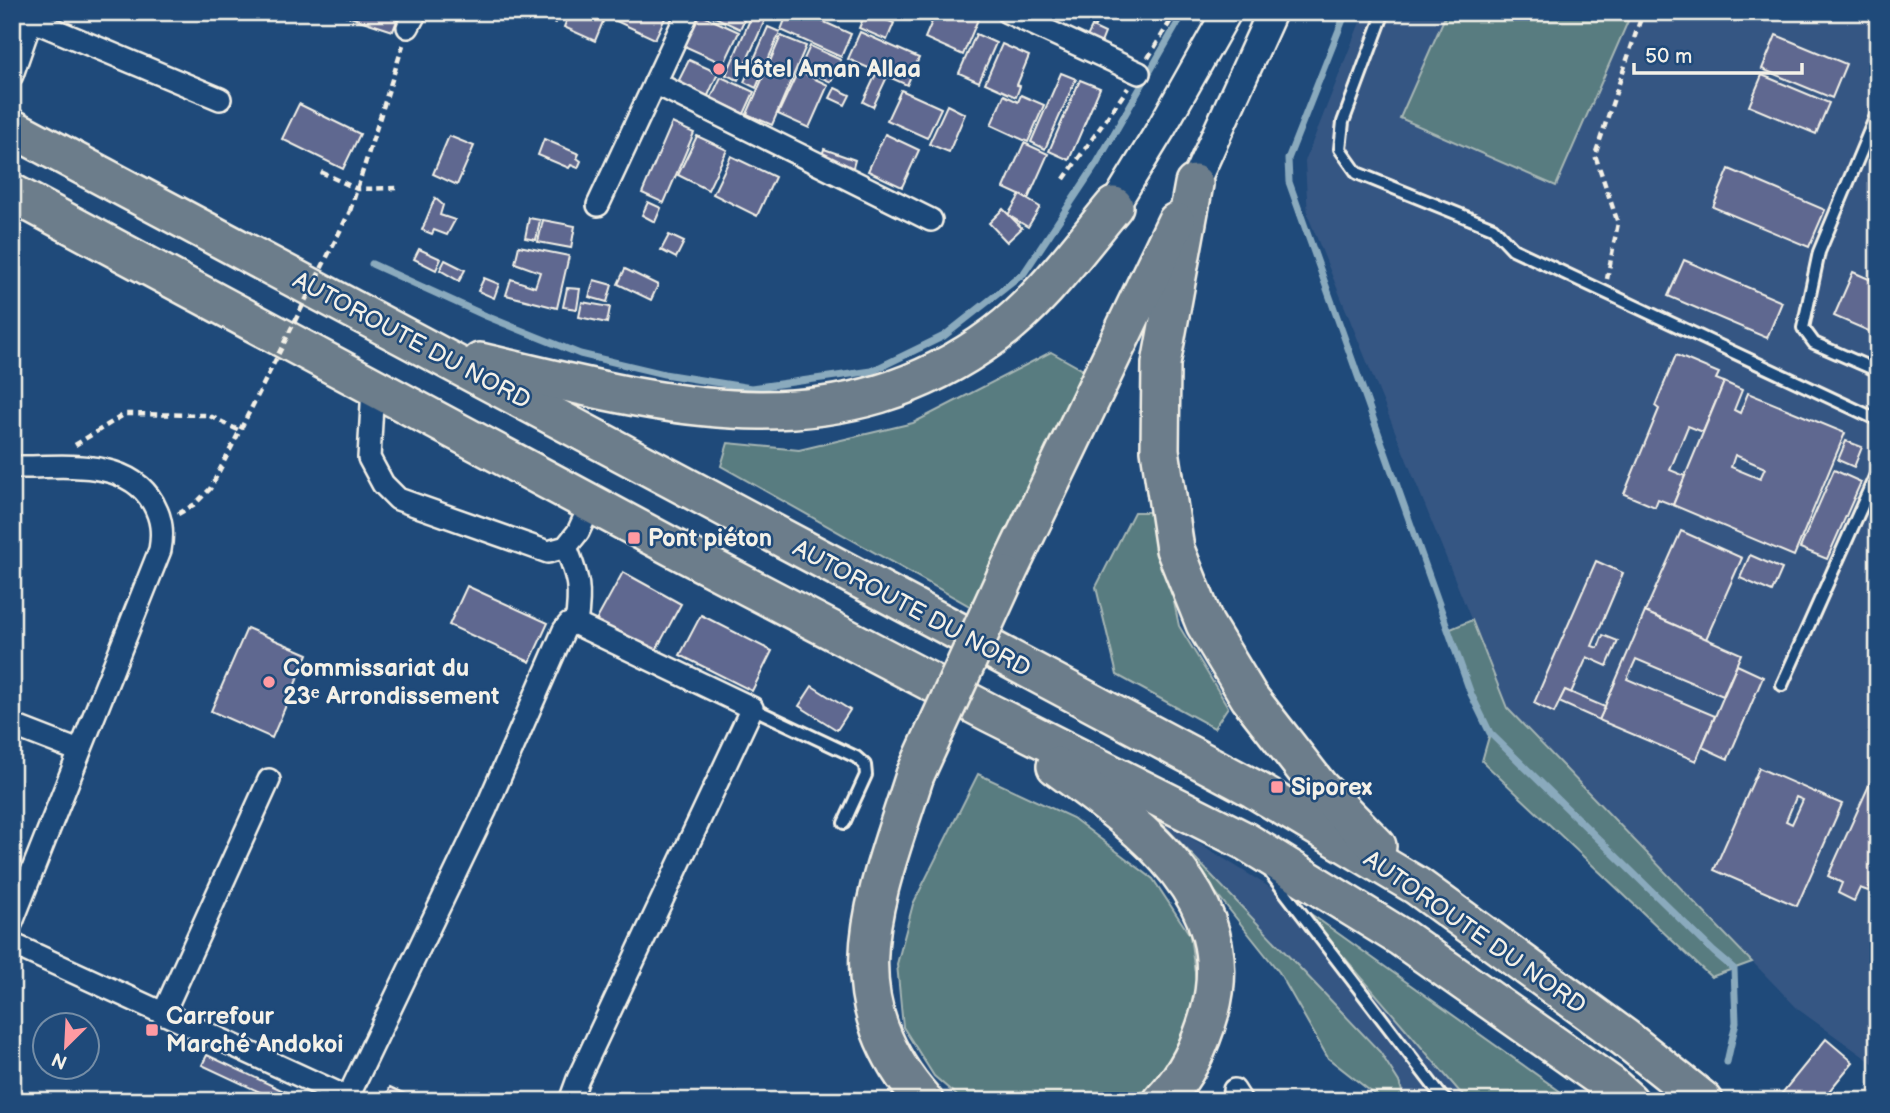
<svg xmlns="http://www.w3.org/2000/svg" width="1890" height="1113" viewBox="0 0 1890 1113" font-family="'Balsamiq Sans',sans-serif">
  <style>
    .built { fill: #365683 }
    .green { fill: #587b80; stroke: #a6b6b4; stroke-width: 2 }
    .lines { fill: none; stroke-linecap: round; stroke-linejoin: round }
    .stream { stroke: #8aaabd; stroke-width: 7 }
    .building { fill: #5f6890; stroke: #f4f1e8; stroke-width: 2; fill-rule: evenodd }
    .lane-casing { stroke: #f4f1e8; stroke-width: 16 }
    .street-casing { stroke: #f4f1e8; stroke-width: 26 }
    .secondary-casing { stroke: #f4f1e8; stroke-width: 33 }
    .highway-casing { stroke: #f4f1e8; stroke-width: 42 }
    .path { stroke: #f4f1e8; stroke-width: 4.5; stroke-dasharray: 7 5; stroke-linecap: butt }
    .lane { stroke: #1f4a7a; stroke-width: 10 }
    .street { stroke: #1f4a7a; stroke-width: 21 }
    .secondary { stroke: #1f4a7a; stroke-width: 28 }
    .highway { stroke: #6c7d8b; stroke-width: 37 }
    .highway-bridge-casing { stroke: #f4f1e8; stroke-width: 42; stroke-linecap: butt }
    .path-bridge { stroke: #f4f1e8; stroke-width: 4.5; stroke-dasharray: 7 5; stroke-linecap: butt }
    .highway-bridge { stroke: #6c7d8b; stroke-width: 37 }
    .poi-dot { fill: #ff9aa2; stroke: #1f4a7a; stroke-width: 2.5 }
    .labels { text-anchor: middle; stroke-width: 5; stroke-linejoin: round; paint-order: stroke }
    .poi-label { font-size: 24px; font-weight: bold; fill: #f4f1e8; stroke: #1f4a7a; text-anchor: start }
    .street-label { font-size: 24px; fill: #f4f1e8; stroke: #1f4a7a }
  </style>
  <rect width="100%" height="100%" fill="#1f4a7a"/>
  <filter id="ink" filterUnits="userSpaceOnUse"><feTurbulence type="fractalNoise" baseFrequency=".0143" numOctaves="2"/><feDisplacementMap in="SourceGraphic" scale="14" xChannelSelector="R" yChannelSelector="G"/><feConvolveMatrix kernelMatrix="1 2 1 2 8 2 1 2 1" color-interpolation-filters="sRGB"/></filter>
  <g filter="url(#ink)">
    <!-- built -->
    <g class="built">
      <polygon points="1364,12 1878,12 1878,1067 1799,1010 1507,708 1308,216 1305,161"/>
      <polygon points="1154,815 1301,907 1571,1101 1383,1101 1328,1058 1279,972"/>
    </g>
    <!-- green -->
    <g class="green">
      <polygon points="1447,12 1632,12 1556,186 1400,118"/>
      <polygon points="1051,352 1083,370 975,609 721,466 728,443 799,450 913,423"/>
      <polygon points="1134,512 1155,512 1179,626 1228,707 1214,728 1117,675 1096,587"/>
      <polygon points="1472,620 1507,708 1752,962 1711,977 1482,761 1490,733 1464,673 1448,630"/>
      <polygon points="978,774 1073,818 1153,879 1190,935 1198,995 1178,1057 1141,1100 963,1101 934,1076 903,1027 897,964 913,904"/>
      <polygon points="1154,815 1380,1052 1399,1082 1405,1101 1383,1101 1328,1058 1279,972"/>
      <polygon points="1301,907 1561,1092 1571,1101 1472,1101 1459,1091"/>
    </g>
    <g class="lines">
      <!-- stream -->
      <g class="stream">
        <polyline points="1346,12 1288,159 1289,182 1471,694 1490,733 1714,952 1734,969 1736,1022 1727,1062"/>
        <polyline points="372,264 486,316 580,354 664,374 751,388 872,371 944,336 1024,273 1097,163 1184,12"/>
      </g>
    </g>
    <!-- building -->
    <g class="building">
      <polygon points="335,12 400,12 393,31"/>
      <polygon points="532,12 560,12 555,23"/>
      <polygon points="570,12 607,12 595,41 564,27"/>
      <polygon points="618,12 668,12 655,39 614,20"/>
      <polygon points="704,12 748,12 740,29"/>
      <polygon points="788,12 802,12 851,34 841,57 781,30"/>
      <polygon points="866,12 894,23 887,40 859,28"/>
      <polygon points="936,12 968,12 979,17 963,55 925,38"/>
      <polygon points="1086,12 1101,12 1095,26 1082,20"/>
      <polygon points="697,13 739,32 724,64 682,45"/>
      <polygon points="752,15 765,20 738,80 726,75"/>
      <polygon points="768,27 780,32 756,88 744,82"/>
      <polygon points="1092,27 1105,33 1101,43 1087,37"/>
      <polygon points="860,32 919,58 907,85 848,59"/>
      <polygon points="976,34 996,43 979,82 959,73"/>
      <polygon points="1776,35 1846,64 1832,98 1762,69"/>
      <polygon points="781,36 806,46 772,125 747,114"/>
      <polygon points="1002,44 1029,56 1017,85 1020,86 1016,97 985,83"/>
      <polygon points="810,46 841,60 831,82 800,68"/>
      <polygon points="689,60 718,73 707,98 677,84"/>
      <polygon points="798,71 828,85 809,128 778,114"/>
      <polygon points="877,72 887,77 873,107 863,102"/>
      <polygon points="1061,73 1076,79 1045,149 1031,142"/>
      <polygon points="1762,75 1829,103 1816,134 1749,106"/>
      <polygon points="721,77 754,92 744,114 711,98"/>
      <polygon points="1080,80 1100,88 1069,160 1049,151"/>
      <polygon points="835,88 850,95 845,105 830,98"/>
      <polygon points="901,90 941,108 927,138 887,120"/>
      <polygon points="1004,95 1018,102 1021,95 1044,105 1028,142 991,125"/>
      <polygon points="299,104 360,134 343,169 282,139"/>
      <polygon points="947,105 965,114 949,152 929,144"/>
      <polygon points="672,123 694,133 664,203 642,193"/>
      <polygon points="885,134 919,150 902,187 868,171"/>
      <polygon points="449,136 474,146 457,185 433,174"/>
      <polygon points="697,136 727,150 708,190 678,175"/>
      <polygon points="544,139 579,154 577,158 581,161 578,168 571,165 569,168 538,155"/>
      <polygon points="1024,143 1048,154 1028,199 1004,188"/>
      <polygon points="824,149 855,160 852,171 821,159"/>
      <polygon points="731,156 775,177 757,216 713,194"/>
      <polygon points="1729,169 1825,210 1809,247 1713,207"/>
      <polygon points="1020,195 1040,207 1028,227 1008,215"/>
      <polygon points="435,198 443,205 440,215 455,220 447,235 434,230 432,234 422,230"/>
      <polygon points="648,202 661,208 655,222 642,215"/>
      <polygon points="1003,209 1022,228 1007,242 989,223"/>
      <polygon points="529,218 540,220 536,240 525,238"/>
      <polygon points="543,220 575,226 571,248 538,242"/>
      <polygon points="669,235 684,242 676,258 661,250"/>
      <polygon points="519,246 569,256 557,308 506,295 511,279 535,287 540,272 515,263"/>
      <polygon points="419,249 441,259 436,270 414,259"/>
      <polygon points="445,260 465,270 459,281 440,270"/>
      <polygon points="1684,260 1782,302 1767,338 1668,296"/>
      <polygon points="625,269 658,285 651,300 618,284"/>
      <polygon points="1853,272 1878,283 1878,335 1834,316"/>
      <polygon points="484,278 499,284 494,298 478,291"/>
      <polygon points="594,280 612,285 607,302 589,297"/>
      <polygon points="567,288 580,289 577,309 563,307"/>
      <polygon points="582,302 610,307 607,323 579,317"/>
      <polygon points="1676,355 1719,373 1716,379 1724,382 1703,432 1688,426 1670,470 1685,476 1673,505 1658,499 1655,507 1624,494 1659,409 1655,406"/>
      <path d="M1724 382 1742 390 1734 410 1740 413 1748 393 1845 433 1794 556 1673 505ZM1735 455 1765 468 1760 479 1731 467Z"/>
      <polygon points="1846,441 1862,447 1854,467 1838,460"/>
      <polygon points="1834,470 1861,482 1827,559 1800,548"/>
      <polygon points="1681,531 1742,558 1706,639 1645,612"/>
      <polygon points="1750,555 1782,569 1772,592 1740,578"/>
      <polygon points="1596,561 1623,573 1592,646 1598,648 1603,635 1618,641 1607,666 1587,657 1571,693 1565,690 1554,713 1534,703"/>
      <polygon points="623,572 681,604 654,654 596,621"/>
      <polygon points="467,586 548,623 530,662 449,625"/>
      <polygon points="1645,612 1741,654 1723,696 1636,659 1627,679 1715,716 1696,761 1599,720"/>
      <polygon points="701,615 772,651 752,691 680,655"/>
      <polygon points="247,628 308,654 272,738 211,711"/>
      <polygon points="1737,665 1763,677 1728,759 1702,747"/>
      <polygon points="812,686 850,710 837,730 799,706"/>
      <polygon points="1565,690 1605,707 1599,720 1559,702"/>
      <path d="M1759 768 1842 804 1797 906 1714 870ZM1796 797 1803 800 1792 824 1786 821Z"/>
      <polygon points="1870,783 1878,787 1878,869 1868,891 1860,888 1854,901 1838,893 1842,883 1828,876"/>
      <polygon points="1826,1039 1853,1062 1821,1101 1782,1101 1778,1098"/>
      <polygon points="207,1055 305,1101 279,1101 202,1065"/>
      <polygon points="390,1087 420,1101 385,1101"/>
    </g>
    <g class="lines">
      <defs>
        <g id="lane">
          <polyline points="1384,12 1343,122 1340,149 1357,173 1493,228 1513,249 1878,420"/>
          <polyline points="1878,111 1819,252 1803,328 1814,343 1878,371"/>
          <polyline points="1782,685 1878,470"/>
          <polyline points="752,708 856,757 865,765 866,775 844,823"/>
          <polyline points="1271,874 1442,1097 1447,1101"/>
        </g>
        <g id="street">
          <polyline points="1007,12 1139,73"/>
          <polyline points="408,27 416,12"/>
          <polyline points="12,75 31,20 220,99"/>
          <polyline points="655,83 931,220"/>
          <polyline points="598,205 688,12"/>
          <polyline points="373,387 369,458 383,484 398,499 548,552 566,547 578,532 591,504"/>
          <path d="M12 467C59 468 127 456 153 503 162 519 163 533 160 550L12 922"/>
          <path d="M566 547C579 580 581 589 576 624"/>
          <polyline points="12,725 79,751"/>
          <polyline points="12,944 355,1101"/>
          <polyline points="163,1014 269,780"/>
          <polyline points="1234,1090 1241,1101"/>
          <polyline points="348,1097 485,811 564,630 569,624 576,624 752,708 578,1079 570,1101"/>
        </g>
        <g id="secondary">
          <polyline points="1194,184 1272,12"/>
          <polyline points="1114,206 1162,127 1227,12"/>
        </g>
        <g id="highway">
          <polyline points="12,128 1254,789 1417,886 1625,1038 1704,1101"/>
          <polyline points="1194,184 1161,364 1160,450 1175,549 1205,624 1249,697 1319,787 1377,846"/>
          <polyline points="12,193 676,549 990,713 1245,841 1402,938 1611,1085 1629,1101"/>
          <path d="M480 362C659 404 832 456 995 335 1040 302 1078 249 1114 206"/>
          <polyline points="1006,576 1176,222"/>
          <path d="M1056 766C1137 825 1241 896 1210 1012 1200 1047 1187 1074 1162 1101"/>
          <path d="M915 775C877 895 829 993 924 1101"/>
        </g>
      </defs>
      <!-- lane casing -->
      <use href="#lane" class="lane-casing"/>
      <!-- street casing -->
      <use href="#street" class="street-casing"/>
      <!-- secondary casing -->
      <use href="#secondary" class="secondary-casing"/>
      <!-- highway casing -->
      <use href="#highway" class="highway-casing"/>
      <!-- path -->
      <g class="path">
        <polyline points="1148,58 1176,12"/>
        <polyline points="321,172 357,189 398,188"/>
        <polyline points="1064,179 1128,88"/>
        <polyline points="350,211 403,45"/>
        <polyline points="1607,279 1618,223 1595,155 1643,12"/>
        <polyline points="75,445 125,414 208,415 240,431"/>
        <polyline points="178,514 195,504 210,489 257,397"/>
      </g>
      <!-- lane -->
      <use href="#lane" class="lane"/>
      <!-- street -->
      <use href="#street" class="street"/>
      <!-- secondary -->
      <use href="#secondary" class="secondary"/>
      <!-- highway -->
      <use href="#highway" class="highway"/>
      <defs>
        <polyline id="highway-bridge" points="915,775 1006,576"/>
      </defs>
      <!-- highway-bridge casing -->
      <use href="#highway-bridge" class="highway-bridge-casing"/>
      <!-- path-bridge -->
      <polyline class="path-bridge" points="257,397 350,211"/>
      <!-- highway-bridge -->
      <use href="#highway-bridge" class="highway-bridge"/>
    </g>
  </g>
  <!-- markers -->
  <g class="poi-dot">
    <circle cx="719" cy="69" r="7"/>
    <rect x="627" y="531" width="14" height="14" rx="3.5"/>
    <circle cx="269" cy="682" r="7"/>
    <rect x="1270" y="780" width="14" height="14" rx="3.5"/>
    <rect x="145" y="1023" width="14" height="14" rx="3.5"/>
  </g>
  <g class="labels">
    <!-- poi labels -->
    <g class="poi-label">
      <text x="733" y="77">Hôtel Aman Allaa</text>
      <text x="648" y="546">Pont piéton</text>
      <text x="283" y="676">Commissariat du<tspan x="283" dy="28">23ᵉ Arrondissement</tspan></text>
      <text x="1291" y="795">Siporex</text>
      <text x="166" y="1024">Carrefour<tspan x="166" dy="28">Marché Andokoi</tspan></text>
    </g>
    <!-- street labels -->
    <g class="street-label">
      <text transform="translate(412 340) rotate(28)" y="8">AUTOROUTE DU NORD</text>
      <text transform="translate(912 608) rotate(28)" y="8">AUTOROUTE DU NORD</text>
      <text transform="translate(1475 932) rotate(35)" y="8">AUTOROUTE DU NORD</text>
    </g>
  </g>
  <!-- margin -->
  <rect width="1890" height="1113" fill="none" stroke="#1f4a7a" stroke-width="42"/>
  <rect x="21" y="21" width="1848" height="1071" fill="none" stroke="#f4f1e8" stroke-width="2.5" filter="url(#ink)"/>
  <!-- north arrow -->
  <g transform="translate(66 1046) rotate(204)"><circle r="33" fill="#1f4a7a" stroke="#748da6" stroke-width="2"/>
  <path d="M0-5L12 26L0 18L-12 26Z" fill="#ff9aa2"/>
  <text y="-10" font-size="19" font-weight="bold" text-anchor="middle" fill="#f4f1e8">N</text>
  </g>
  <!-- scale -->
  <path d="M1634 63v10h168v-10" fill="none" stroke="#f4f1e8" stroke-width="3.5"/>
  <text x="1645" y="63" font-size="21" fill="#f4f1e8" stroke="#1f4a7a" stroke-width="5" paint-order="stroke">50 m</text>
</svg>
